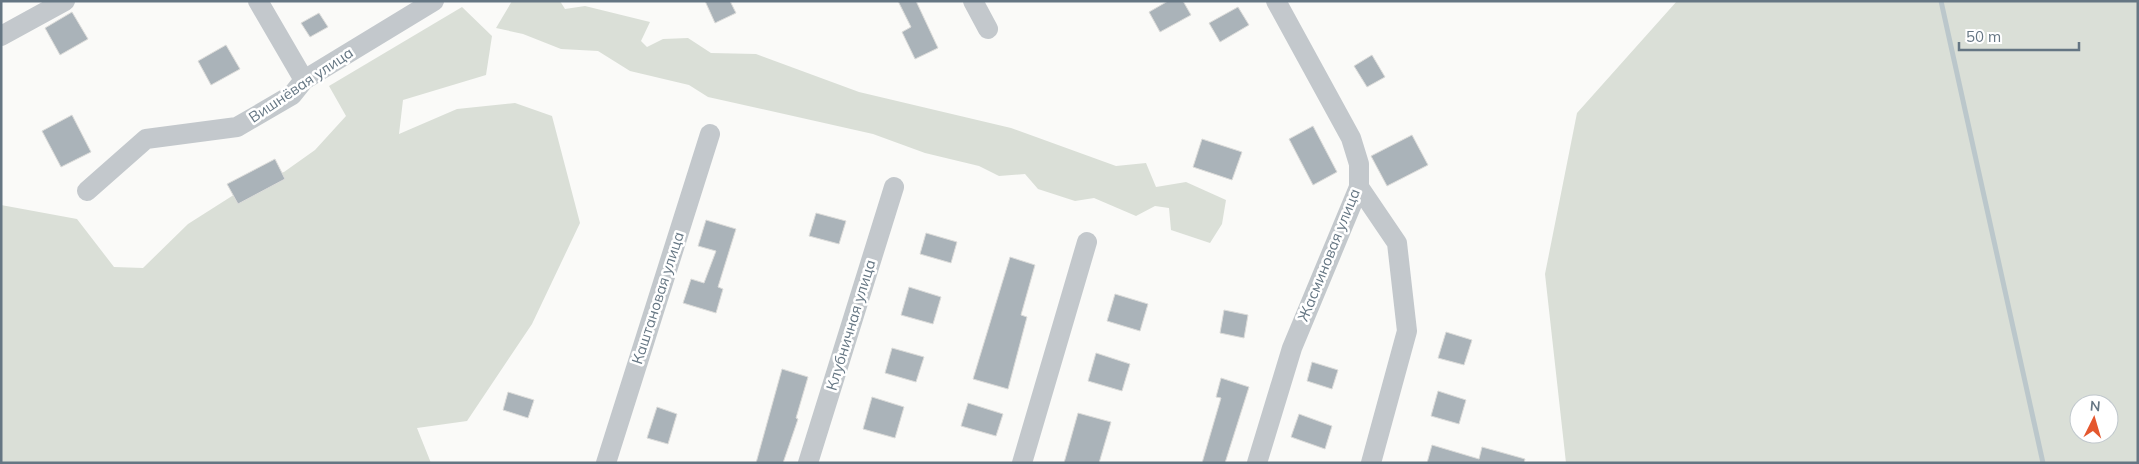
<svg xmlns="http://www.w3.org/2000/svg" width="2139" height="464" viewBox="0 0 2139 464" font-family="Mulish,sans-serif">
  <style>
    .green { fill: #dadfd7; fill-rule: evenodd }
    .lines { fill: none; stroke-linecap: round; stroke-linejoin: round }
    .stream { stroke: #bbc7cb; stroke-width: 5 }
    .building { fill: #aab3b9; stroke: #dcdcda }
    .minor { stroke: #c3c8cc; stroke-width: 20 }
    .labels { text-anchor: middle; stroke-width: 5; stroke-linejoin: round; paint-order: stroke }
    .street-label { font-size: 15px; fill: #657683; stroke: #fff }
  </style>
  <rect width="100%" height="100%" fill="#fafaf8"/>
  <!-- green -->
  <g class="green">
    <polygon points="512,1 560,1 565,9 585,6 650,22 641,41 647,47 663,39 688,38 711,53 756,54 859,92 1011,128 1116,166 1146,163 1156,187 1186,182 1226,200 1222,224 1210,243 1171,230 1169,208 1155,206 1136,216 1094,198 1075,201 1038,189 1025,174 999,176 979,166 925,153 873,134 708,97 689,85 630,71 598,51 561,49 523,34 496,28"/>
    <path d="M1677 1H2138V463H1566L1545 274 1577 113ZM2079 404H2109V434H2079Z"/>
    <polygon points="462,7 492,36 486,75 403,100 399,134 457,109 515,103 552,116 580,223 532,324 467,421 417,428 431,463 1,463 1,205 77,219 114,267 143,268 188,224 257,180 284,172 315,150 346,116 329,86"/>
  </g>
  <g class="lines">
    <!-- stream -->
    <polyline class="stream" points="1941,1 2043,463"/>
  </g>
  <!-- building -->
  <g class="building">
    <polygon points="705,1 730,1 736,13 715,23"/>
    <polygon points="898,1 916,1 938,48 915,59 902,32 911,27"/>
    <polygon points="1168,1 1183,1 1191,15 1160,32 1149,12"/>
    <polygon points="1238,7 1249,25 1220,42 1209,23"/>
    <polygon points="72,12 88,39 60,55 45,28"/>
    <polygon points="319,13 328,27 310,37 301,23"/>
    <polygon points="226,45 240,69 211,85 198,61"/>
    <polygon points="1372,55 1385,77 1367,87 1354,66"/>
    <polygon points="72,115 91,152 61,167 42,131"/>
    <polygon points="1313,126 1337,172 1313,185 1289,139"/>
    <polygon points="1412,135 1428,165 1387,186 1371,156"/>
    <polygon points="1202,139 1242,152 1232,180 1193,167"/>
    <polygon points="275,159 285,179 238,204 227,184"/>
    <polygon points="816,213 846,221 839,244 809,236"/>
    <polygon points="706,220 736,229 718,287 723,289 716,313 683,303 691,279 704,283 716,251 698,246"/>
    <polygon points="926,233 957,242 951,263 920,254"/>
    <polygon points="1010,257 1035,265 1021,315 1027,317 1008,389 973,379"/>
    <polygon points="909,287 941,297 933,324 901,315"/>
    <polygon points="1115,294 1148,304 1140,331 1107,321"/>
    <polygon points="1224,310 1248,315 1244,338 1220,333"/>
    <polygon points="1446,332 1472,340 1464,365 1438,358"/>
    <polygon points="892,348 924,357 916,382 885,373"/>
    <polygon points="1096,353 1130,364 1122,391 1088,381"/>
    <polygon points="1312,362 1338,370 1332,389 1307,381"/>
    <polygon points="782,369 808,377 796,418 798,419 783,463 756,463"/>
    <polygon points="1221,378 1249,387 1225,463 1202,463 1221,398 1216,397"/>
    <polygon points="1438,391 1466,400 1459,424 1431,416"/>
    <polygon points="508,392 534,400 528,418 503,410"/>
    <polygon points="872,397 904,407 895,438 863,429"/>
    <polygon points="968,403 1003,414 996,436 961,426"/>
    <polygon points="657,407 677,414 668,444 647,438"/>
    <polygon points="1078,413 1111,422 1099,463 1064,463"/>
    <polygon points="1299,414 1332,426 1325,449 1291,437"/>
    <polygon points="1432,445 1479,459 1482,447 1525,459 1524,463 1427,463"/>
  </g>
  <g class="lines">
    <!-- minor -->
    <g class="minor">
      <polyline points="258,1 304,80"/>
      <polyline points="973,1 988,29"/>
      <polyline points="1,36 65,1"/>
      <polyline points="1359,187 1397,243 1407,331 1371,463"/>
      <polyline points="87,191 146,139 237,127 292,95 304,80 434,1"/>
      <polyline points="606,463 710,134"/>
      <polyline points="808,463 894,187"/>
      <polyline points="1022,463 1087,242"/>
      <polyline points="1257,463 1292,348 1359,187 1359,164 1351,138 1276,1"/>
    </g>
  </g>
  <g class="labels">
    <!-- street labels -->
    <g class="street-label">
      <text transform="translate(301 85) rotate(-34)" y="5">Вишнёвая улица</text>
      <text transform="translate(1329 255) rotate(-68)" y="5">Жасминовая улица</text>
      <text transform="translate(658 298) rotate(-72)" y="5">Каштановая улица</text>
      <text transform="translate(851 325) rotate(-73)" y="5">Клубничная улица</text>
    </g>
  </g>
  <!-- border -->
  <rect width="2139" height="464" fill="none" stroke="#657683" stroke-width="5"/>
  <!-- north arrow -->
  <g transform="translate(2094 419) rotate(5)"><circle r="24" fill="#ffffff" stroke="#c1c8cd"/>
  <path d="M0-4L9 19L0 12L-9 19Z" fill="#e4572e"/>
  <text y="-8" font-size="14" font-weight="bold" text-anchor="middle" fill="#657683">N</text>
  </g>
  <!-- scale -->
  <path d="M1959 42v8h120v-8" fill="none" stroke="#657683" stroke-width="2.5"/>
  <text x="1966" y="42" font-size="15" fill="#657683" stroke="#ffffff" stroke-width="4" paint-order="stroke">50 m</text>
</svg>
